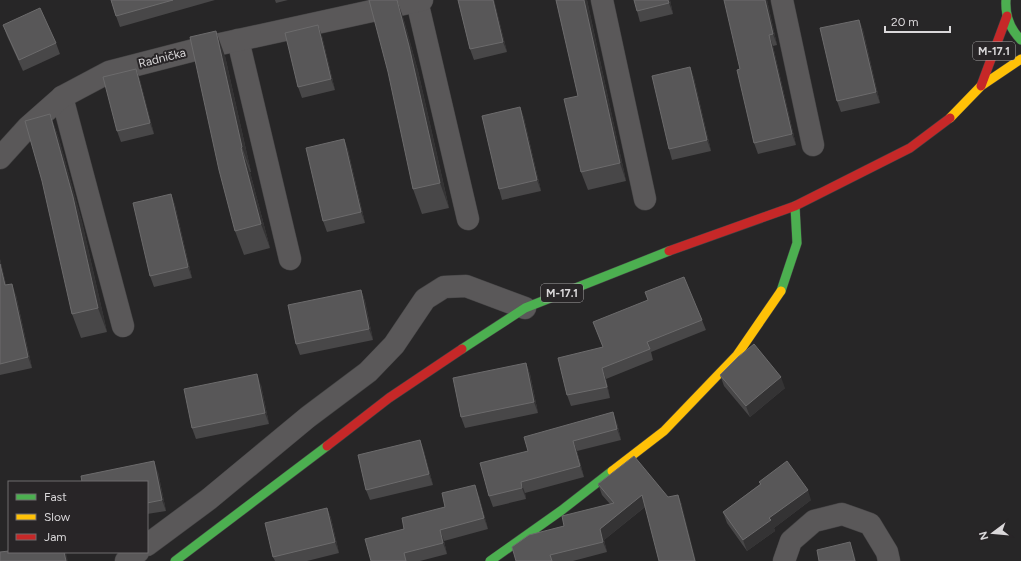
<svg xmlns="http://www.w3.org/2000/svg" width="1021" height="561" viewBox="0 0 1021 561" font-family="Figtree,sans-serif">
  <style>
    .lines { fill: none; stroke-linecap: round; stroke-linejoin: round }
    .street-casing { stroke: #444344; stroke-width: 23 }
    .fast-casing { stroke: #444344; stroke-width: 10 }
    .slow-casing { stroke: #444344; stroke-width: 10 }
    .jam-casing { stroke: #444344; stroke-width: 10 }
    .street { stroke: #5a5859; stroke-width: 22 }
    .fast { stroke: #4caf50; stroke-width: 9 }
    .slow { stroke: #ffc107; stroke-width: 9 }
    .jam { stroke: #c62828; stroke-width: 9 }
    .wall { fill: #484748 }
    .shaded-wall { fill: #343334 }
    .building { fill: #585758; stroke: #6c6b6c }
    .labels { text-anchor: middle; stroke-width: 4; stroke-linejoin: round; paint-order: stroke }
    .shield { fill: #282527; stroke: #a5a2a4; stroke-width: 1 }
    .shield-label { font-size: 11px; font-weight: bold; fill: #dad8da }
    .street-label { font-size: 12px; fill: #dad8da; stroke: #282527 }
  </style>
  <rect width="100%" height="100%" fill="#272627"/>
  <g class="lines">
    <defs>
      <g id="street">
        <polyline points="602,0 645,199"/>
        <polyline points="782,0 813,145"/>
        <polyline points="417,1 468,219"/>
        <polyline points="238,40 290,259"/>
        <polyline points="62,97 123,326"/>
        <polyline points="0,158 28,127 62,97 109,72 202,48 422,0"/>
        <polyline points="147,545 209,499 308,417 368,372 394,345 425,299 444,287 466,286 525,308"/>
        <polyline points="126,561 138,552"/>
        <polyline points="784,561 791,541 814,521 842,514 870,524 887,552 889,561"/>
      </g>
      <g id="fast">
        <path d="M1006 0C1005 16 1010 29 1021 40"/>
        <polyline points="781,291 797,243 795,206"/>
        <polyline points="462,349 525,308 669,251"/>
        <polyline points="175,561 327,446"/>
        <polyline points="490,561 562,510 612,471"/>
      </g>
      <g id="slow">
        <polyline points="950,118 981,86 1021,59"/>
        <polyline points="612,471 664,431 737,355 781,291"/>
      </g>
      <g id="jam">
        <polyline points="981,86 1007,16"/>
        <polyline points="669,251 795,206 910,148 950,118"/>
        <polyline points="327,446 389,398 462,349"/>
      </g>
    </defs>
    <!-- street casing -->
    <use href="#street" class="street-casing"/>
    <!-- fast casing -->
    <use href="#fast" class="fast-casing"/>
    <!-- slow casing -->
    <use href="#slow" class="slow-casing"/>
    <!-- jam casing -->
    <use href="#jam" class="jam-casing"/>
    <!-- street -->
    <use href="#street" class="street"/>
    <!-- fast -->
    <use href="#fast" class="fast"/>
    <!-- slow -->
    <use href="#slow" class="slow"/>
    <!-- jam -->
    <use href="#jam" class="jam"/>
  </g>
  <!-- wall -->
  <g class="wall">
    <polygon points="111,0 215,0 120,27 116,16"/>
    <polygon points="275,0 288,0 276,3"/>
    <polygon points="458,0 494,0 507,52 474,60 470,49"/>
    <polygon points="556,0 587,0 626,181 588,190 581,172 578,96"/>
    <polygon points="670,0 673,14 640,22 637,11"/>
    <polygon points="767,0 777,45 773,46 796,145 758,154 754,143 740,69"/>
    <polygon points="403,17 418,71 449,208 422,214 413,189"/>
    <polygon points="859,20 863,30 880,103 841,112 837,101"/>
    <polygon points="3,25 56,43 60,54 23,71 7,36"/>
    <polygon points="322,36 335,90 302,98 298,87"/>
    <polygon points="225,56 251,172 250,172 270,248 244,255 235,231"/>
    <polygon points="690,67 694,78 711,151 672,160 669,149"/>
    <polygon points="136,69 140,80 154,134 121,142 117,131"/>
    <polygon points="520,107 524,118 541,191 502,200 499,189"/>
    <polygon points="50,114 59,139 82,222 107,332 81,338 72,314"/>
    <polygon points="344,139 348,150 365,223 327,232 323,221"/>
    <polygon points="171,194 175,205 192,278 154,287 150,276"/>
    <polygon points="0,259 6,285 16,295 32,368 0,375"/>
    <polygon points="361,290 365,301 373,340 300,355 296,344"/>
    <polygon points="702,320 706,330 651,352 653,360 606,379 610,398 571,406 567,395 603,347 593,322"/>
    <polygon points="526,363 530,374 538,413 465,428 461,417"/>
    <polygon points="720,375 785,388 750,417 724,386"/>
    <polygon points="261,385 269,424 196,439 192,428"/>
    <polygon points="617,423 621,440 577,451 584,477 525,493 526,499 493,507 489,496 528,451"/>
    <polygon points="420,440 424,451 433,485 370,500 366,490"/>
    <polygon points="158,472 166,511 147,514 147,482"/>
    <polygon points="759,482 811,500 774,528 775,531 747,551 727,523 723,512 760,484"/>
    <polygon points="598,484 668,497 678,495 682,505 645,507 604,540 607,552 573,561 516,561 564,526 610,504 602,495"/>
    <polygon points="479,496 488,529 444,541 447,554 420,561 371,561 404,529 445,507"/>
    <polygon points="327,508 331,518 339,553 307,561 275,561 273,557"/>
  </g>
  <!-- shaded-wall -->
  <g class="shaded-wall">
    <polygon points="397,0 403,17 418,71 449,208 440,183"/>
    <polygon points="493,0 494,0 507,52 503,42"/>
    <polygon points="584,0 587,0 626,181 620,163"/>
    <polygon points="668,0 670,0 673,14 669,3"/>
    <polygon points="765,0 767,0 777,45 773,34"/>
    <polygon points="859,20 863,30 880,103 876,92"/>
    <polygon points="318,25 322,36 335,90 331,79"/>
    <polygon points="216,31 225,56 251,172 242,147"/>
    <polygon points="769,35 773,46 796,145 792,134"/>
    <polygon points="690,67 694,78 711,151 707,140"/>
    <polygon points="136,69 140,80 154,134 150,123"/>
    <polygon points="520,107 524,118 541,191 537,180"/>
    <polygon points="50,114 59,139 82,222 107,332 98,308"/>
    <polygon points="344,139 348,150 365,223 361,212"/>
    <polygon points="241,148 250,172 270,248 261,224"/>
    <polygon points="171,194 175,205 192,278 188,267"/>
    <polygon points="0,259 9,296 5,285 0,264"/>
    <polygon points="12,284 16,295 32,368 28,357"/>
    <polygon points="361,290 365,301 373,340 369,329"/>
    <polygon points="526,363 530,374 538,413 534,402"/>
    <polygon points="602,368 606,379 610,398 607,387"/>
    <polygon points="257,374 261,385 269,424 265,413"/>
    <polygon points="781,377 785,388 750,417 746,406"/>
    <polygon points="613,412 617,423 621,440 617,429"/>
    <polygon points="420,440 424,451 433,485 429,474"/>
    <polygon points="573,441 577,451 584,477 580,466"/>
    <polygon points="154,461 158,472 166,511 162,500"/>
    <polygon points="521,482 525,493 526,499 522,488"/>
    <polygon points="475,485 479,496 488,529 484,518"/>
    <polygon points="808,490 811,500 774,528 775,531 747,551 743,540 769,518"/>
    <polygon points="642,495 646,506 604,540 607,552 603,542 600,529"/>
    <polygon points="678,495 682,505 696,561 695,561"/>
    <polygon points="327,508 331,518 339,553 335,542"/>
    <polygon points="440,530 444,541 447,554 443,543"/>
    <polygon points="850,542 854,553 856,561 855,561"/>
    <polygon points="64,552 66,552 68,561 66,561"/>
  </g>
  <!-- building -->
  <g class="building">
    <polygon points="111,0 173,0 116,16"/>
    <polygon points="369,0 397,0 409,46 440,183 413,189 388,72"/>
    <polygon points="458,0 493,0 503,42 470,49"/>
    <polygon points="556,0 584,0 620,163 581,172 564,99 578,96"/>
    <polygon points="634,0 668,0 669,3 637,11"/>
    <polygon points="724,0 765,0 773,34 769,35 792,134 754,143 737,70 740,69"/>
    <polygon points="40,8 56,43 19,60 3,25"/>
    <polygon points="859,20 876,92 837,101 820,28"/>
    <polygon points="318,25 331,79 298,87 285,33"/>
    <polygon points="216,31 242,147 241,148 261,224 235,231 219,170 190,37"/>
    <polygon points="690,67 707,140 669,149 652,76"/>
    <polygon points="136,69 150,123 117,131 103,77"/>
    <polygon points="520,107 537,180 499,189 482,116"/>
    <polygon points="50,114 73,197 98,308 72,314 42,181 25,121"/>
    <polygon points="344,139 361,212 323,221 306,148"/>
    <polygon points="171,194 188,267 150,276 133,203"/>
    <polygon points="0,264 5,285 12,284 28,357 0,364"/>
    <polygon points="684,277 702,320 647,342 650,349 602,368 607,387 567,395 558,358 603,347 593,322 648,300 645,292"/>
    <polygon points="361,290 369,329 296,344 288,305"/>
    <polygon points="754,344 781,377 746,406 720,375 738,357"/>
    <polygon points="526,363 534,402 461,417 453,378"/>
    <polygon points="257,374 265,413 192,428 184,389"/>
    <polygon points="613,412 617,429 573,441 580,466 521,482 522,488 489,496 480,463 528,451 524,437"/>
    <polygon points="420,440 429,474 366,490 358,455"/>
    <polygon points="634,456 668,497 678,495 695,561 659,561 642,495 600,529 603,542 550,555 552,561 516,561 512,547 529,535 564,526 562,516 614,503 598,484"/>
    <polygon points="154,461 162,500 147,503 147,482 82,482 81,476"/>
    <polygon points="787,461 808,490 769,518 771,520 743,540 723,512 761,484 759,482"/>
    <polygon points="475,485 484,518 440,530 443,543 404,553 406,561 371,561 365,539 404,529 402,518 445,507 442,493"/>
    <polygon points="327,508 335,542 273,557 265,523"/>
    <polygon points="850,542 855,561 819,561 817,550"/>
    <polygon points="9,551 9,552 64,552 66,561 0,561 0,552"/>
  </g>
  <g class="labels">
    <!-- shield labels -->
    <g class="shield">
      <rect x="973" y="42" width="42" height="18" rx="3"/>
      <rect x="541" y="284" width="42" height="18" rx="3"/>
    </g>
    <g class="shield-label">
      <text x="994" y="55">M-17.1</text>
      <text x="562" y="297">M-17.1</text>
    </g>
    <!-- street labels -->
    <g class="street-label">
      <text transform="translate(162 58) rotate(-14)" y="4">Radnička</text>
    </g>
  </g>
  <!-- legend -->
  <rect x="8" y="481" width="140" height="72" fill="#282527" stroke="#6f6d6f"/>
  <rect x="16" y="494" width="20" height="6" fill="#4caf50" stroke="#6f6d6f"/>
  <text x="44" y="501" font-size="12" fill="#dad8da">Fast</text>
  <rect x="16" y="514" width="20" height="6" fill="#ffc107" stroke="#6f6d6f"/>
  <text x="44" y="521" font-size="12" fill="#dad8da">Slow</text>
  <rect x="16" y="534" width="20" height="6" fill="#c62828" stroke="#6f6d6f"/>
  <text x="44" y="541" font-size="12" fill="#dad8da">Jam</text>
  <!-- north arrow -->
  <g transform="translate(993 533) rotate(254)" stroke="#282527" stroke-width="3" paint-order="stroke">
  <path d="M0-3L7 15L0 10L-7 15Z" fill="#dad8da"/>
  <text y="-6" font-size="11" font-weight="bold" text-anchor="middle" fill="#dad8da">N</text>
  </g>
  <!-- scale -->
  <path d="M885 26v6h65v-6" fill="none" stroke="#dad8da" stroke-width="2"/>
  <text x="891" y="26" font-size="12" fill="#dad8da" stroke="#282527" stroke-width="3" paint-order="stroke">20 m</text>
</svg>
